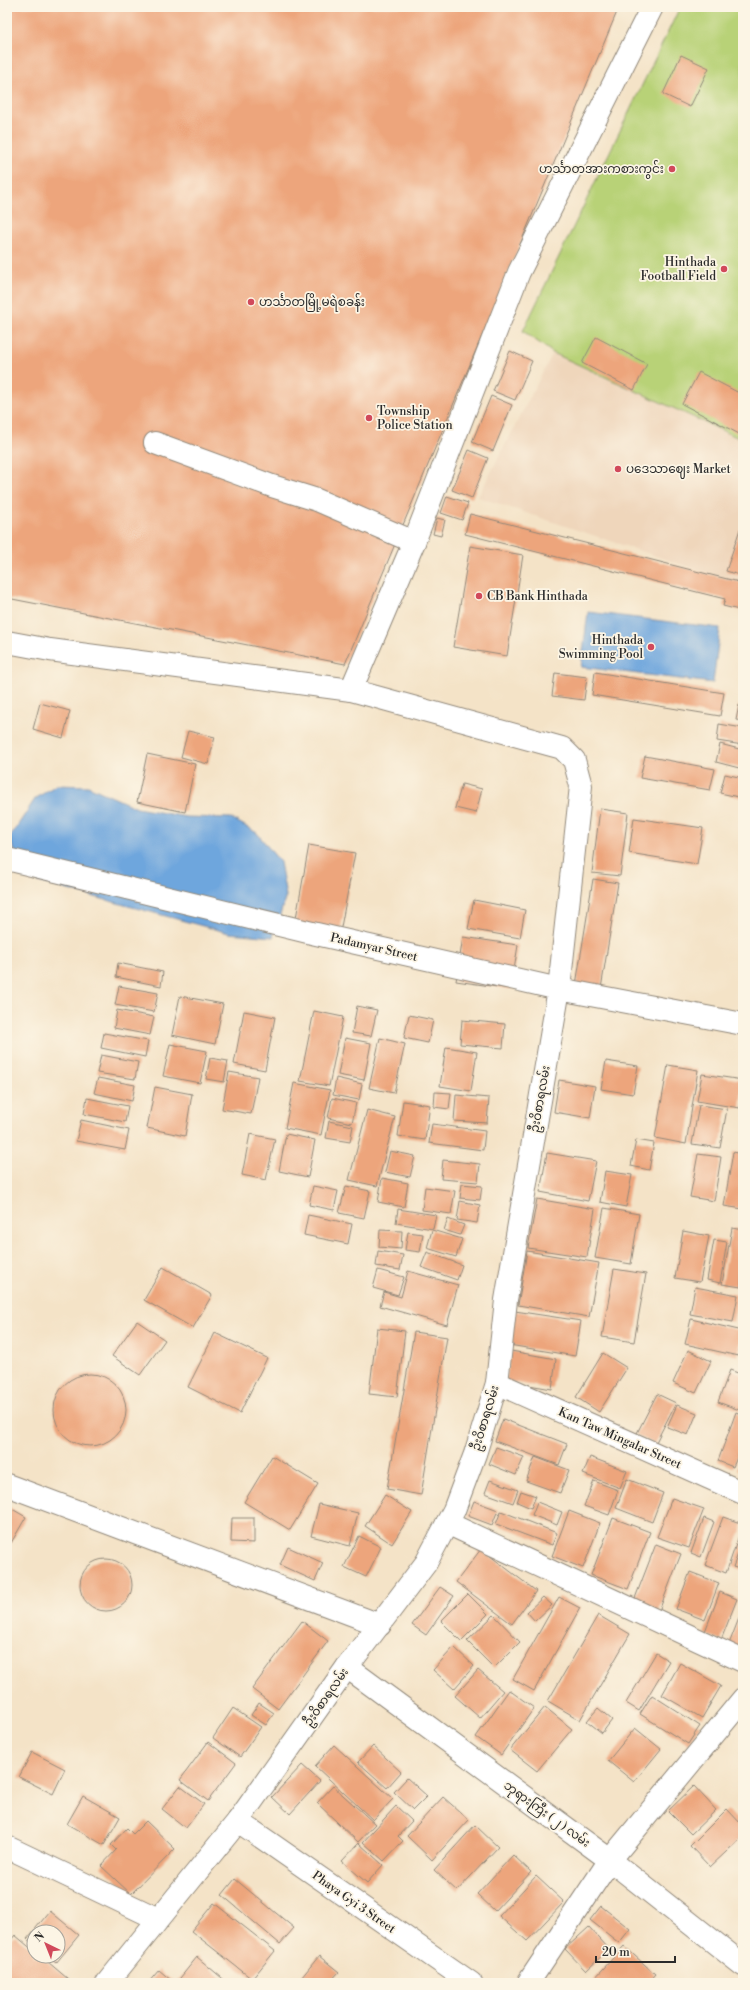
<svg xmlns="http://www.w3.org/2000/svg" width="750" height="1990" viewBox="0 0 750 1990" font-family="'Libre Bodoni','Noto Sans Myanmar',serif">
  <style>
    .built { fill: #efd6bb }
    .green { fill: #b8d277; stroke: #727e51 }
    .water { fill: #6ea6dd; stroke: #4c6884 }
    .building { fill: #eda57c }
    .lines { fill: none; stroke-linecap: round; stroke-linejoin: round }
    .minor-casing { stroke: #908779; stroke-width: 24 }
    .minor { stroke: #fff; stroke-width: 22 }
    .poi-dot { fill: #d1495b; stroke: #fcf5e5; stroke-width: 1.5 }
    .labels { text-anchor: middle; stroke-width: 3.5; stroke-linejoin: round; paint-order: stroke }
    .poi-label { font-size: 12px; fill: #2b2b2b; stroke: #fcf5e5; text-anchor: start }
    .street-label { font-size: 12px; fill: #2b2b2b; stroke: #fcf5e5 }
  </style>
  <rect width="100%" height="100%" fill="#fcf5e5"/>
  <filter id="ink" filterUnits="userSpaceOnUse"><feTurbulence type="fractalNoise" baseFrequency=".025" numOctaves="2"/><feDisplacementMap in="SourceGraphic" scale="8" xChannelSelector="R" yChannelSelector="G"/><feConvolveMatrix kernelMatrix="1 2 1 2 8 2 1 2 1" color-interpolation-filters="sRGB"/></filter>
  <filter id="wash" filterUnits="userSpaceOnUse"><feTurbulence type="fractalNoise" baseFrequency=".012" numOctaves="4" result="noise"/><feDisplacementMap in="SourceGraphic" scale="16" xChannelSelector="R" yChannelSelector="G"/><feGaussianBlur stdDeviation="0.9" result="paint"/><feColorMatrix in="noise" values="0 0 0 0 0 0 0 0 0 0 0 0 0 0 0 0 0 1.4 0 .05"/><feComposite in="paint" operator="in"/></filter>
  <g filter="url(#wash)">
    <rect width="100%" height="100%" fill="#f4e3c7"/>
    <!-- built -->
    <polygon class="built" points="553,353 743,440 743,585 478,497"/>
    <!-- green -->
    <polygon class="green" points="680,7 743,7 743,440 553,353 523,331"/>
    <!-- water -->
    <g class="water">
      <polygon points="588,612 720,628 713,683 581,667"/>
      <polygon points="56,785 88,786 137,808 186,817 231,818 257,833 280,862 286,896 273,937 229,933 39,882 19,872 10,837 35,799"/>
    </g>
    <g id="blocks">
      <!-- building -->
      <g class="building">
        <polygon points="7,7 619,7 345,664 7,598"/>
        <polygon points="681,55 709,68 690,107 663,94"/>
        <polygon points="596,337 647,364 634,390 582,363"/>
        <polygon points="510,351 532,361 515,400 493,391"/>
        <polygon points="699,372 743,395 743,436 682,404"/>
        <polygon points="491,396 512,405 493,451 472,442"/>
        <polygon points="469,450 488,458 472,498 452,490"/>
        <polygon points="447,496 468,503 462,520 441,513"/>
        <polygon points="470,514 743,583 743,611 723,606 725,599 465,534"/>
        <polygon points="437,518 445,520 441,536 433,534"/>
        <polygon points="740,529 743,530 743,576 726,571"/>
        <polygon points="470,546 523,555 507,656 453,647"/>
        <polygon points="595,672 724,693 720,716 592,695"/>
        <polygon points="555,673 587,677 584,700 552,696"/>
        <polygon points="40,703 70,711 63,738 33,729"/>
        <polygon points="739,705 743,705 743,721 736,720"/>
        <polygon points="719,724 743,728 743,745 717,741"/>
        <polygon points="188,731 215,737 208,764 181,757"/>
        <polygon points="720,744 743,750 743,769 716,762"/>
        <polygon points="147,754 195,764 185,812 137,802"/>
        <polygon points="645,756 715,769 710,790 640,778"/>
        <polygon points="725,774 743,778 743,798 720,793"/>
        <polygon points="462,784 482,789 476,813 455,808"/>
        <polygon points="600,809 628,813 620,876 592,873"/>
        <polygon points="634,818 703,828 697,864 629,853"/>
        <polygon points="309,845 355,853 338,943 293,935"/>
        <polygon points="593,879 618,883 600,995 575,991"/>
        <polygon points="474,900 525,910 520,938 468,929"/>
        <polygon points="463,937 518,945 511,989 456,981"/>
        <polygon points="118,963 163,972 161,986 116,977"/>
        <polygon points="119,986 158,993 154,1012 115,1005"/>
        <polygon points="180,996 223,1004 215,1044 172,1035"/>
        <polygon points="357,1006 377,1010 371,1036 352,1033"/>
        <polygon points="117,1010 154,1017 150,1035 114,1028"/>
        <polygon points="244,1011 275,1017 265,1070 234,1064"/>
        <polygon points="314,1011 343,1017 329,1086 300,1081"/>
        <polygon points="409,1015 433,1020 428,1043 404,1038"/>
        <polygon points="462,1020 505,1024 503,1048 460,1044"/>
        <polygon points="104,1033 148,1041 145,1057 101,1048"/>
        <polygon points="345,1038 371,1043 364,1080 338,1075"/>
        <polygon points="380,1038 405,1044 394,1093 369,1088"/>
        <polygon points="170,1044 207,1051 200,1083 163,1076"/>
        <polygon points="446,1047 477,1052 471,1091 440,1086"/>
        <polygon points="101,1055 138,1062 135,1079 97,1073"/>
        <polygon points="210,1058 228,1061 224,1082 206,1079"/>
        <polygon points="606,1061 638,1066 633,1094 601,1089"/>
        <polygon points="668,1065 698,1070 686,1144 655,1138"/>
        <polygon points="229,1072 258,1077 251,1114 222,1109"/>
        <polygon points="702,1074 743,1080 740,1108 697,1101"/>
        <polygon points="98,1078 135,1085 132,1101 94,1093"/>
        <polygon points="336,1078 362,1084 359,1100 333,1095"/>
        <polygon points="559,1080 595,1086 590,1118 554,1112"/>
        <polygon points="294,1083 330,1090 321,1135 285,1128"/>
        <polygon points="155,1087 192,1094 185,1136 147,1128"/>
        <polygon points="435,1092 451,1093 449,1109 434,1107"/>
        <polygon points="456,1095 489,1098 487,1123 454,1121"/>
        <polygon points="87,1098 128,1106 125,1122 84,1114"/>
        <polygon points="332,1098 356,1103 352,1123 328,1118"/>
        <polygon points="403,1101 430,1105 425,1140 398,1136"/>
        <polygon points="699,1105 727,1109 720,1148 692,1144"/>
        <polygon points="367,1110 395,1117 377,1186 349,1180"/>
        <polygon points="81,1120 129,1130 125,1150 76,1141"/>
        <polygon points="329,1121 353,1126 350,1142 326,1138"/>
        <polygon points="432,1124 485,1131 483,1150 429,1143"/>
        <polygon points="250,1134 275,1139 266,1180 242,1175"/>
        <polygon points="286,1134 315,1140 308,1177 279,1171"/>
        <polygon points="636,1140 654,1143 649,1170 631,1166"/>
        <polygon points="390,1151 415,1156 410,1177 385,1172"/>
        <polygon points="733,1152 743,1154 743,1209 724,1206"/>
        <polygon points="547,1153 596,1161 588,1201 540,1192"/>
        <polygon points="698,1154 721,1157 714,1201 690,1197"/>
        <polygon points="443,1160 480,1164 478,1182 441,1179"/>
        <polygon points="605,1171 632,1175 626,1207 600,1202"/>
        <polygon points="382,1178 408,1183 404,1207 378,1202"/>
        <polygon points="462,1184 482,1186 480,1200 460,1198"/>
        <polygon points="313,1186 338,1191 334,1210 309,1205"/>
        <polygon points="346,1186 370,1191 364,1218 339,1213"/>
        <polygon points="425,1187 455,1191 451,1214 422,1210"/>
        <polygon points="537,1199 595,1209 587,1257 528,1248"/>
        <polygon points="460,1201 480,1205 477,1223 457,1220"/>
        <polygon points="604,1208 639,1214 631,1264 595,1258"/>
        <polygon points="398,1209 436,1215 433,1229 396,1223"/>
        <polygon points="308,1215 352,1224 348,1244 304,1235"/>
        <polygon points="448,1219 464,1225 460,1235 444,1230"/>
        <polygon points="732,1228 743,1230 741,1287 722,1284"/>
        <polygon points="380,1230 402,1231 401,1249 379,1247"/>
        <polygon points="432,1230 462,1239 456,1257 427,1248"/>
        <polygon points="683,1231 709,1236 700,1282 675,1278"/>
        <polygon points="408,1232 423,1234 420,1252 405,1250"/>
        <polygon points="714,1240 727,1242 720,1283 707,1280"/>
        <polygon points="378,1251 403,1255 400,1270 376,1266"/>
        <polygon points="527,1251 599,1263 589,1317 518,1305"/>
        <polygon points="427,1252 462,1265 457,1280 421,1267"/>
        <polygon points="163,1267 212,1295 193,1328 144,1300"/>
        <polygon points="614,1269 646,1274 634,1342 602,1337"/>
        <polygon points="378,1270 404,1277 398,1295 373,1288"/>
        <polygon points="408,1271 458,1285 447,1325 380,1306 384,1292 401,1297"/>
        <polygon points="695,1287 738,1295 733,1322 690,1314"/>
        <polygon points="515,1311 581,1321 575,1356 509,1345"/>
        <polygon points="691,1319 743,1331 738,1356 685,1344"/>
        <polygon points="137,1321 165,1340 140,1375 112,1356"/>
        <polygon points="377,1328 405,1331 397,1397 369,1394"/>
        <polygon points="414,1332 447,1337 421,1495 387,1489"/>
        <polygon points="215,1333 267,1358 240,1413 188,1387"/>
        <polygon points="688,1350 711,1361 696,1393 673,1383"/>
        <polygon points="511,1351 556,1359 552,1389 506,1381"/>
        <polygon points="603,1353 627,1368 599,1412 576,1397"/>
        <polygon points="730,1370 743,1375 742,1411 718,1402"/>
        <circle cx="90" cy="1410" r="36"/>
        <polygon points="657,1394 676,1403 655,1444 636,1435"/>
        <polygon points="677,1405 697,1413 688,1435 667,1427"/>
        <polygon points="736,1412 743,1415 743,1443 733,1467 718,1461"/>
        <polygon points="503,1419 567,1444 559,1465 495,1441"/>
        <polygon points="496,1447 524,1457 516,1475 489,1464"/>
        <polygon points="743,1454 743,1471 737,1469"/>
        <polygon points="272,1456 318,1484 290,1530 244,1502"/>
        <polygon points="535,1457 569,1470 560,1493 526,1481"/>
        <polygon points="590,1457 627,1471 620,1488 583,1474"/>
        <polygon points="627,1479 663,1493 652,1522 616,1508"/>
        <polygon points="490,1480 518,1490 513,1503 485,1493"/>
        <polygon points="594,1481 618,1490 609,1515 584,1506"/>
        <polygon points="521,1491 536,1496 531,1508 517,1502"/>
        <polygon points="385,1495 412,1512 392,1544 365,1526"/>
        <polygon points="672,1498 704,1509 689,1548 657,1537"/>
        <polygon points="474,1501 498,1510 492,1525 468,1516"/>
        <polygon points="537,1502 562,1512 557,1525 532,1515"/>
        <polygon points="319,1504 358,1513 350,1546 311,1536"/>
        <polygon points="7,1506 26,1517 11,1543 7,1541"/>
        <polygon points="501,1511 557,1533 552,1545 496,1524"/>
        <polygon points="569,1511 600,1523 583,1568 552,1556"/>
        <polygon points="723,1517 743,1524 726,1573 705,1565"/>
        <polygon points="232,1518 254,1518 254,1543 231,1542"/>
        <polygon points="613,1518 650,1532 628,1589 591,1575"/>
        <polygon points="704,1518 714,1522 701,1557 691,1553"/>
        <polygon points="359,1536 381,1547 366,1577 344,1567"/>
        <polygon points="743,1541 743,1570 733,1567"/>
        <polygon points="656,1544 681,1554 657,1616 632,1606"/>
        <polygon points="288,1547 323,1563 315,1581 280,1565"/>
        <polygon points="481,1549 536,1591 512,1624 456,1582"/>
        <circle cx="106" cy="1585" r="26"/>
        <polygon points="690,1572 719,1583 705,1620 676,1609"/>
        <polygon points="440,1587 454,1596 426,1635 412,1625"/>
        <polygon points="720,1592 737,1599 721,1640 704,1634"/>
        <polygon points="468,1594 488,1614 461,1641 441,1621"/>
        <polygon points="543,1597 552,1605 535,1621 527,1612"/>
        <polygon points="559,1597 580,1608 534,1691 513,1679"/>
        <polygon points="743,1608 743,1649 729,1644"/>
        <polygon points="494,1615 520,1642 494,1668 467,1641"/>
        <polygon points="598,1615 630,1634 580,1720 548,1701"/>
        <polygon points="302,1621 328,1641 278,1709 252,1689"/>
        <polygon points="454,1647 474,1666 454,1689 433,1670"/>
        <polygon points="656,1653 669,1661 639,1711 626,1703"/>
        <polygon points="680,1663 721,1686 702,1718 662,1695"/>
        <polygon points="478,1670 503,1691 480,1718 455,1696"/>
        <polygon points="509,1690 534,1708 501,1755 476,1737"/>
        <polygon points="652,1695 700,1726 688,1744 640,1714"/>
        <polygon points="259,1703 274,1713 266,1725 251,1715"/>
        <polygon points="545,1707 572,1729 537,1771 510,1750"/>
        <polygon points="233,1708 261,1727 240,1757 213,1738"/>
        <polygon points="598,1708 612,1720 602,1733 587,1721"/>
        <polygon points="635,1728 661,1749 634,1782 608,1761"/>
        <polygon points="208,1742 236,1763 208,1801 180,1780"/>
        <polygon points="334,1745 393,1799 373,1820 315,1766"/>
        <polygon points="373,1746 401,1772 387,1788 358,1762"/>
        <polygon points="32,1752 65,1769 53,1794 19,1777"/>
        <polygon points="302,1765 320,1781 290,1814 272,1797"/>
        <polygon points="407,1778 427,1796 413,1810 394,1792"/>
        <polygon points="180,1786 204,1804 186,1828 162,1809"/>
        <polygon points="333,1786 375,1824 358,1842 317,1803"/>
        <polygon points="694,1786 716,1810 691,1834 668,1811"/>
        <polygon points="83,1796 120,1817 104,1845 67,1824"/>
        <polygon points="443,1797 469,1820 432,1860 407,1836"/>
        <polygon points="396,1806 412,1821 398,1836 403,1841 384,1861 363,1842"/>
        <polygon points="727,1809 743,1826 743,1836 710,1867 690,1846"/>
        <polygon points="146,1821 175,1849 131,1894 101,1866 116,1850 111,1845 127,1828 133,1834"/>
        <polygon points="475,1825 498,1847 457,1891 434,1870"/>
        <polygon points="359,1843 383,1865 367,1883 342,1861"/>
        <polygon points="513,1855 531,1872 495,1911 477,1894"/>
        <polygon points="536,1876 564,1902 527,1941 499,1916"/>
        <polygon points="235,1879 294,1928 280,1944 222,1895"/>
        <polygon points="214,1903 275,1951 252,1979 191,1931"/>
        <polygon points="601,1906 630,1929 619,1943 590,1920"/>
        <polygon points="50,1911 79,1935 56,1963 47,1956 58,1956 58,1932 34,1932 34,1945 27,1939"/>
        <polygon points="589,1927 609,1949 586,1971 565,1949"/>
        <polygon points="15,1935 34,1951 34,1956 41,1956 68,1979 64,1983 15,1983 7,1977 7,1945"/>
        <polygon points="624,1946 655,1974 647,1983 596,1983 593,1980"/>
        <polygon points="319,1956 339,1972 329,1983 297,1983"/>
        <polygon points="197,1957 228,1983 176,1983"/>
        <polygon points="159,1970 172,1981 171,1983 148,1983"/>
      </g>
    </g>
  </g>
  <g filter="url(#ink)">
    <use href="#blocks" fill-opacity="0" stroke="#908779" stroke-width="1"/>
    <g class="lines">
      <defs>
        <g id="minor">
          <polyline points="155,443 272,486 317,500 414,542"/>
          <polyline points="7,642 50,650 351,690"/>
          <polyline points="7,859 312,933 559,989 743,1024"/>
          <polyline points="497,1383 743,1493"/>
          <polyline points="7,1485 380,1625"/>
          <polyline points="447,1523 743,1661"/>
          <polyline points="347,1667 610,1860 743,1965"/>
          <polyline points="238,1821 471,1983"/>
          <polyline points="7,1847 158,1919"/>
          <polyline points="107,1983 238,1821 347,1667 426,1563 454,1510 475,1454 497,1383 506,1300 559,989 581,786 574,760 562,748 351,690 414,542 519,272 652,7"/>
          <polyline points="528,1983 610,1860 743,1699"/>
        </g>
      </defs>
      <!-- minor casing -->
      <use href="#minor" class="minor-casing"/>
      <!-- minor -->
      <use href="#minor" class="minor"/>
    </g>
  </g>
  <!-- markers -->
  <g class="poi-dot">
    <circle cx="672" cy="169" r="4"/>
    <circle cx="724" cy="269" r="4"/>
    <circle cx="251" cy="302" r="4"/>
    <circle cx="369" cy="418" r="4"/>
    <circle cx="618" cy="469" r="4"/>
    <circle cx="479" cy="596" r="4"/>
    <circle cx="651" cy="647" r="4"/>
  </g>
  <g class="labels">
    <!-- poi labels -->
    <g class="poi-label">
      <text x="664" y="173" text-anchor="end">ဟင်္သာတအားကစားကွင်း</text>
      <text x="716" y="266" text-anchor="end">Hinthada<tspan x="716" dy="14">Football Field</tspan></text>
      <text x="259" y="306">ဟင်္သာတမြို့မရဲစခန်း</text>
      <text x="377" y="415">Township<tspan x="377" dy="14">Police Station</tspan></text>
      <text x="626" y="473">ပဒေသာဈေး Market</text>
      <text x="487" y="600">CB Bank Hinthada</text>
      <text x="643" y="644" text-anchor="end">Hinthada<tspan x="643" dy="14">Swimming Pool</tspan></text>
    </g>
    <!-- street labels -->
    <g class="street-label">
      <text transform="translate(374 947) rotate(13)" y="4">Padamyar Street</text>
      <text transform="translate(540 1099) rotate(-80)" y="4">ဦးဝိစာရလမ်း</text>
      <text transform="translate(485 1418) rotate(-73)" y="4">ဦးဝိစာရလမ်း</text>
      <text transform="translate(620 1438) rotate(24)" y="4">Kan Taw Mingalar Street</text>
      <text transform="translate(326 1697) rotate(-55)" y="4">ဦးဝိစာရလမ်း</text>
      <text transform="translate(547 1814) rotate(36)" y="4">ဘုရားကြီး ( ၂ ) လမ်း</text>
      <text transform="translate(354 1902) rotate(35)" y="4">Phaya Gyi 3 Street</text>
    </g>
  </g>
  <!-- margin -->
  <rect width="750" height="1990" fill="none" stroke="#fcf5e5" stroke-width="24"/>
  <!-- north arrow -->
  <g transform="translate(46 1944) rotate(317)"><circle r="19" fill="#fcf5e5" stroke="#a8a49b"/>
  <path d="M0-3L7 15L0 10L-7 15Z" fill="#d1495b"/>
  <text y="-6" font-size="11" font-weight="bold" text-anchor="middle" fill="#2b2b2b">N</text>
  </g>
  <!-- scale -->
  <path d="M596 1956v6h79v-6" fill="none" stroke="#2b2b2b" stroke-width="2"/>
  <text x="602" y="1956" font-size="12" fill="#2b2b2b" stroke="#fcf5e5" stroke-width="3" paint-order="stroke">20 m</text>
</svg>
